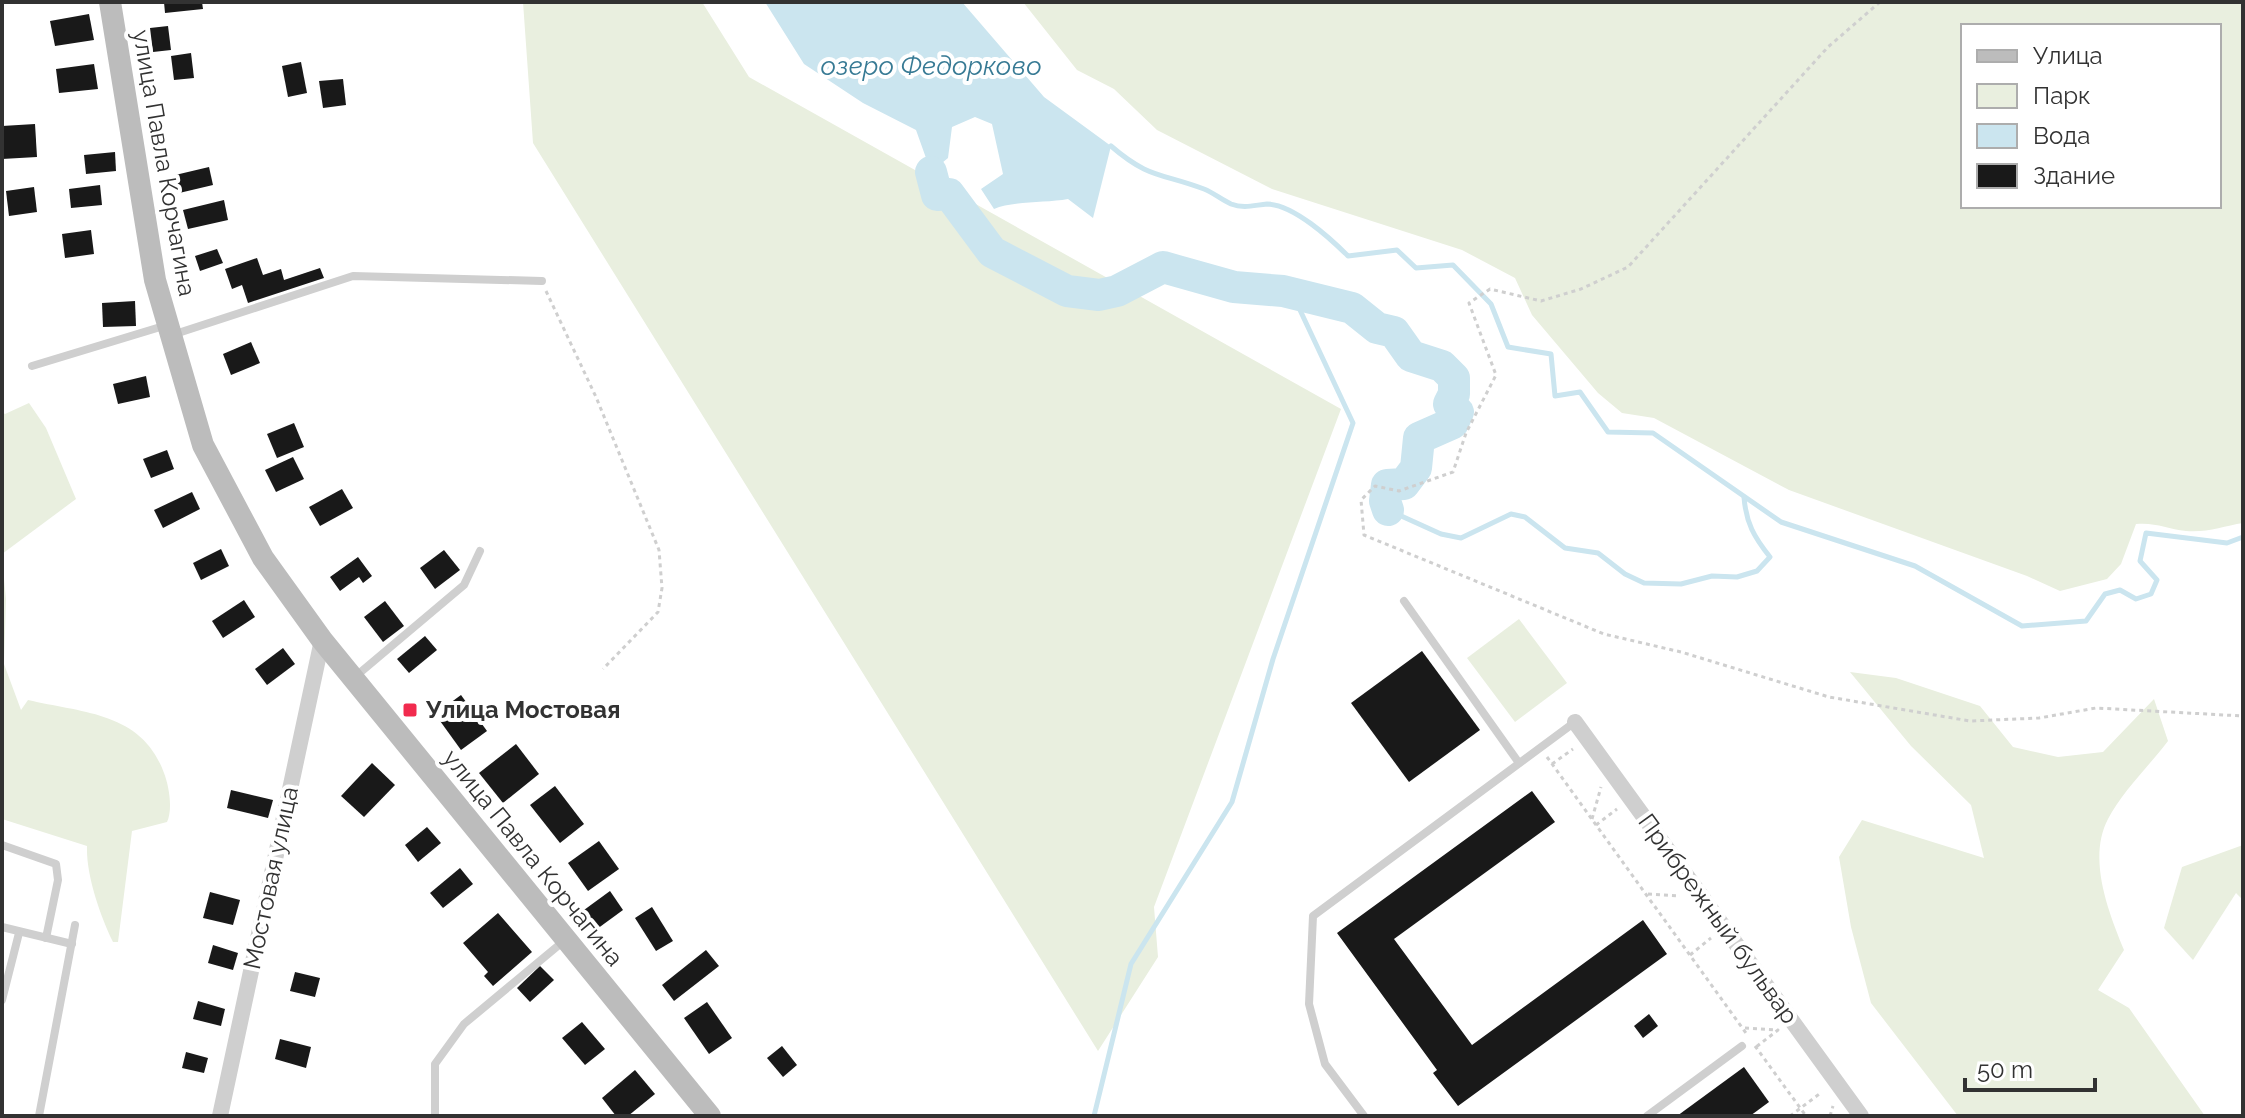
<svg xmlns="http://www.w3.org/2000/svg" width="2245" height="1118" viewBox="0 0 2245 1118" font-family="Raleway,sans-serif">
  <style>
    .green { fill: #e9efdf; fill-rule: evenodd }
    .water { fill: #cbe5ef }
    .lines { fill: none; stroke-linecap: round; stroke-linejoin: round }
    .stream { stroke: #cbe5ef; stroke-width: 5 }
    .river { stroke: #cbe5ef; stroke-width: 32 }
    .building { fill: #191919 }
    .path { stroke: #cfcfcf; stroke-width: 3; stroke-dasharray: 4 4; stroke-linecap: butt }
    .service { stroke: #cfcfcf; stroke-width: 8 }
    .minor { stroke: #cfcfcf; stroke-width: 16 }
    .secondary { stroke: #bcbcbc; stroke-width: 22 }
    .poi-dot { fill: #f12b4e; stroke: #fff; stroke-width: 3 }
    .labels { text-anchor: middle; stroke-width: 8; stroke-linejoin: round; paint-order: stroke }
    .street-label { font-size: 24px; fill: #323232; stroke: #fff }
    .poi-label { font-size: 24px; font-weight: bold; fill: #323232; stroke: #fff; text-anchor: start }
    .water-label { font-size: 26px; font-style: italic; fill: #377a94; stroke: #fff }
  </style>
  <rect width="100%" height="100%" fill="#fff"/>
  <!-- green -->
  <g class="green">
    <polygon points="523,2 702,2 749,77 1341,409 1154,907 1158,957 1098,1051 533,143"/>
    <path d="M1023 2H2243V523C2224 526 2206 533 2186 531 2168 529 2155 522 2136 524L2121 564 2107 579 2060 591 2027 576 1789 490 1654 418 1622 413 1598 393 1532 315 1515 278 1462 250 1272 189 1157 130 1114 89 1077 70ZM1963 26H2219V206H1963Z"/>
    <polygon points="29,403 46,428 76,499 2,554 2,412 5,414"/>
    <path d="M2 558 6 599 4 664 21 710 28 700C83 713 142 712 164 773 169 786 173 809 167 822L132 831 118 942H113C100 915 86 875 87 846L2 819Z"/>
    <polygon points="1519,619 1567,683 1515,722 1467,658"/>
    <path d="M1850 672 1896 678 1980 706 2013 747 2058 757 2103 752 2154 699 2168 741C2149 766 2122 792 2108 819 2087 859 2109 913 2124 950L2098 990 2129 1008 2205 1116H1958L1871 1003 1851 927 1839 857 1862 820 1984 858 1971 805 1911 746Z"/>
    <polygon points="2243,845 2243,900 2236,893 2193,960 2164,928 2182,867"/>
  </g>
  <!-- water -->
  <path class="water" d="M765 2H962L1044 97 1111 146 1093 218 1068 199C1046 203 1012 201 994 209L981 189 1003 174 992 124 975 117 952 127 948 158 931 172 916 130 863 103 804 64Z"/>
  <g class="lines">
    <!-- stream -->
    <g class="stream">
      <path d="M1111 146C1149 179 1162 173 1204 189 1214 193 1222 200 1231 204 1244 209 1255 205 1267 204 1293 204 1331 239 1348 256L1397 250 1416 268 1453 265 1491 304 1508 347 1551 354 1555 396 1580 392 1608 432 1653 433 1781 522 1915 566 2022 626 2086 621 2105 594 2120 590 2136 599 2151 594 2157 580 2140 561 2146 533 2227 543 2243 537"/>
      <path d="M1388 510 1441 534 1461 538 1511 514 1525 517 1565 548 1598 553 1625 574 1644 583 1681 584 1712 576 1737 577 1757 571 1770 557C1754 537 1746 523 1744 497"/>
      <polyline points="1094,1116 1131,964 1232,802 1273,659 1353,423 1292,293"/>
    </g>
    <!-- river -->
    <polyline class="river" points="931,172 937,195 949,194 992,252 1067,291 1099,295 1117,291 1163,267 1234,287 1283,291 1352,308 1377,328 1394,332 1411,356 1442,366 1454,378 1454,394 1449,404 1458,412 1453,423 1419,438 1416,468 1404,484 1387,485 1385,501 1388,510"/>
  </g>
  <!-- building -->
  <g class="building">
    <polygon points="164,2 202,2 203,9 165,13"/>
    <polygon points="89,14 94,40 55,46 50,21"/>
    <polygon points="168,26 171,50 153,52 150,28"/>
    <polygon points="191,53 194,78 174,80 171,56"/>
    <polygon points="301,62 307,93 288,97 282,66"/>
    <polygon points="94,64 98,89 59,93 56,69"/>
    <polygon points="343,79 346,105 323,108 319,81"/>
    <polygon points="35,124 37,157 2,159 2,126"/>
    <polygon points="115,152 116,171 86,174 84,155"/>
    <polygon points="209,167 213,185 175,194 171,176"/>
    <polygon points="100,185 102,205 71,208 69,189"/>
    <polygon points="34,187 37,212 9,216 6,191"/>
    <polygon points="224,200 228,220 188,229 183,210"/>
    <polygon points="91,230 94,254 65,258 62,234"/>
    <polygon points="217,249 223,263 200,271 195,256"/>
    <polygon points="257,258 263,275 281,269 284,280 320,268 324,278 248,303 242,285 232,289 225,269"/>
    <polygon points="135,301 136,326 103,327 102,303"/>
    <polygon points="251,342 260,363 231,375 223,354"/>
    <polygon points="146,376 150,397 118,404 113,384"/>
    <polygon points="294,423 304,447 277,458 267,434"/>
    <polygon points="167,450 174,469 151,478 143,459"/>
    <polygon points="293,457 304,479 276,492 265,470"/>
    <polygon points="342,489 353,508 320,526 309,507"/>
    <polygon points="192,492 200,509 163,528 154,510"/>
    <polygon points="221,549 229,566 201,580 193,563"/>
    <polygon points="444,550 460,570 435,589 420,568"/>
    <polygon points="358,557 372,576 363,583 359,577 340,591 330,577"/>
    <polygon points="244,600 255,617 223,638 212,621"/>
    <polygon points="385,601 404,626 383,642 364,617"/>
    <polygon points="425,636 437,650 409,673 397,659"/>
    <polygon points="283,648 295,664 267,685 255,669"/>
    <polygon points="1422,651 1480,730 1409,782 1351,703"/>
    <polygon points="461,695 487,731 461,750 435,714"/>
    <polygon points="516,744 539,774 503,803 479,773"/>
    <polygon points="372,763 395,785 364,817 341,796"/>
    <polygon points="555,786 584,824 560,843 530,805"/>
    <polygon points="231,790 273,800 268,818 227,808"/>
    <polygon points="1532,791 1555,822 1394,939 1472,1045 1643,920 1667,954 1458,1106 1433,1073 1437,1070 1337,933"/>
    <polygon points="427,827 441,843 418,862 405,845"/>
    <polygon points="599,841 619,869 588,891 568,863"/>
    <polygon points="460,868 473,884 443,908 430,893"/>
    <polygon points="610,891 623,910 597,929 584,910"/>
    <polygon points="210,892 240,900 233,925 203,918"/>
    <polygon points="652,907 673,941 656,951 635,918"/>
    <polygon points="498,913 532,952 493,986 484,976 488,972 463,943"/>
    <polygon points="213,945 238,953 233,970 208,963"/>
    <polygon points="706,950 719,966 674,1001 662,985"/>
    <polygon points="540,966 554,980 530,1002 517,988"/>
    <polygon points="295,972 320,978 315,997 290,991"/>
    <polygon points="198,1001 225,1009 221,1026 193,1019"/>
    <polygon points="707,1002 732,1038 709,1054 684,1018"/>
    <polygon points="1649,1014 1658,1026 1643,1038 1634,1026"/>
    <polygon points="582,1022 605,1049 585,1065 562,1038"/>
    <polygon points="280,1039 311,1047 306,1068 275,1059"/>
    <polygon points="782,1046 797,1065 783,1077 767,1058"/>
    <polygon points="186,1052 208,1058 204,1073 182,1068"/>
    <polygon points="1744,1067 1769,1102 1750,1116 1677,1116"/>
    <polygon points="635,1070 655,1094 628,1116 616,1116 602,1098"/>
  </g>
  <g class="lines">
    <!-- path -->
    <g class="path">
      <polyline points="1880,2 1828,47 1628,267 1581,289 1541,301 1490,289 1469,303 1496,375 1466,433 1453,472 1399,491 1375,486 1361,500 1364,535 1604,634 1681,652 1829,697 1970,721 2039,718 2096,708 2243,716"/>
      <polyline points="546,291 596,397 659,550 662,588 658,612 603,669"/>
      <polyline points="1547,757 1746,1033"/>
      <polyline points="1552,764 1573,749"/>
      <polyline points="1592,819 1601,787"/>
      <polyline points="1596,825 1617,809"/>
      <polyline points="1648,894 1680,896"/>
      <polyline points="1690,955 1711,938"/>
      <polyline points="1745,1028 1778,1030 1756,1047"/>
      <polyline points="1755,1046 1806,1116"/>
      <polyline points="1790,1116 1822,1092"/>
      <polyline points="1830,1116 1833,1106"/>
    </g>
    <!-- service -->
    <g class="service">
      <polyline points="172,335 353,276 542,281"/>
      <polyline points="32,366 167,325"/>
      <polyline points="1404,601 1519,763"/>
      <polyline points="356,676 464,585 480,551"/>
      <polyline points="2,845 56,864 58,880 46,938"/>
      <polyline points="2,927 72,944"/>
      <polyline points="2,1000 19,933"/>
      <polyline points="39,1116 75,925"/>
      <polyline points="435,1116 435,1064 464,1024 565,940"/>
      <polyline points="1364,1116 1325,1064 1309,1004 1313,916 1575,722"/>
      <polyline points="1647,1116 1742,1046"/>
    </g>
    <!-- minor -->
    <g class="minor">
      <polyline points="1575,722 1861,1116"/>
      <polyline points="220,1116 322,640"/>
    </g>
    <!-- secondary -->
    <polyline class="secondary" points="110,2 155,280 203,445 263,558 322,640 710,1116"/>
  </g>
  <!-- markers -->
  <rect class="poi-dot" x="402" y="702" width="16" height="16" rx="4"/>
  <g class="labels">
    <!-- street labels -->
    <g class="street-label">
      <text transform="translate(164 163) rotate(80)" y="8">улица Павла Корчагина</text>
      <text transform="translate(533 858) rotate(51)" y="8">улица Павла Корчагина</text>
      <text transform="translate(271 878) rotate(-78)" y="8">Мостовая улица</text>
      <text transform="translate(1718 919) rotate(54)" y="8">Прибрежный бульвар</text>
    </g>
    <!-- poi labels -->
    <g class="poi-label">
      <text x="426" y="718">Улица Мостовая</text>
    </g>
    <!-- water labels -->
    <g class="water-label">
      <text x="931" y="75">озеро Федорково</text>
    </g>
  </g>
  <!-- border -->
  <rect width="2245" height="1118" fill="none" stroke="#323232" stroke-width="8"/>
  <!-- legend -->
  <rect x="1961" y="24" width="260" height="184" fill="#ffffff" stroke="#adadad" stroke-width="2"/>
  <rect x="1977" y="50" width="40" height="12" fill="#bcbcbc" stroke="#adadad" stroke-width="2"/>
  <text x="2033" y="64" font-size="24" fill="#323232">Улица</text>
  <rect x="1977" y="84" width="40" height="24" fill="#e9efdf" stroke="#adadad" stroke-width="2"/>
  <text x="2033" y="104" font-size="24" fill="#323232">Парк</text>
  <rect x="1977" y="124" width="40" height="24" fill="#cbe5ef" stroke="#adadad" stroke-width="2"/>
  <text x="2033" y="144" font-size="24" fill="#323232">Вода</text>
  <rect x="1977" y="164" width="40" height="24" fill="#191919" stroke="#adadad" stroke-width="2"/>
  <text x="2033" y="184" font-size="24" fill="#323232">Здание</text>
  <!-- scale -->
  <path d="M1965 1078v12h130v-12" fill="none" stroke="#323232" stroke-width="4"/>
  <text x="1977" y="1078" font-size="24" fill="#323232" stroke="#ffffff" stroke-width="6" paint-order="stroke">50 m</text>
</svg>
